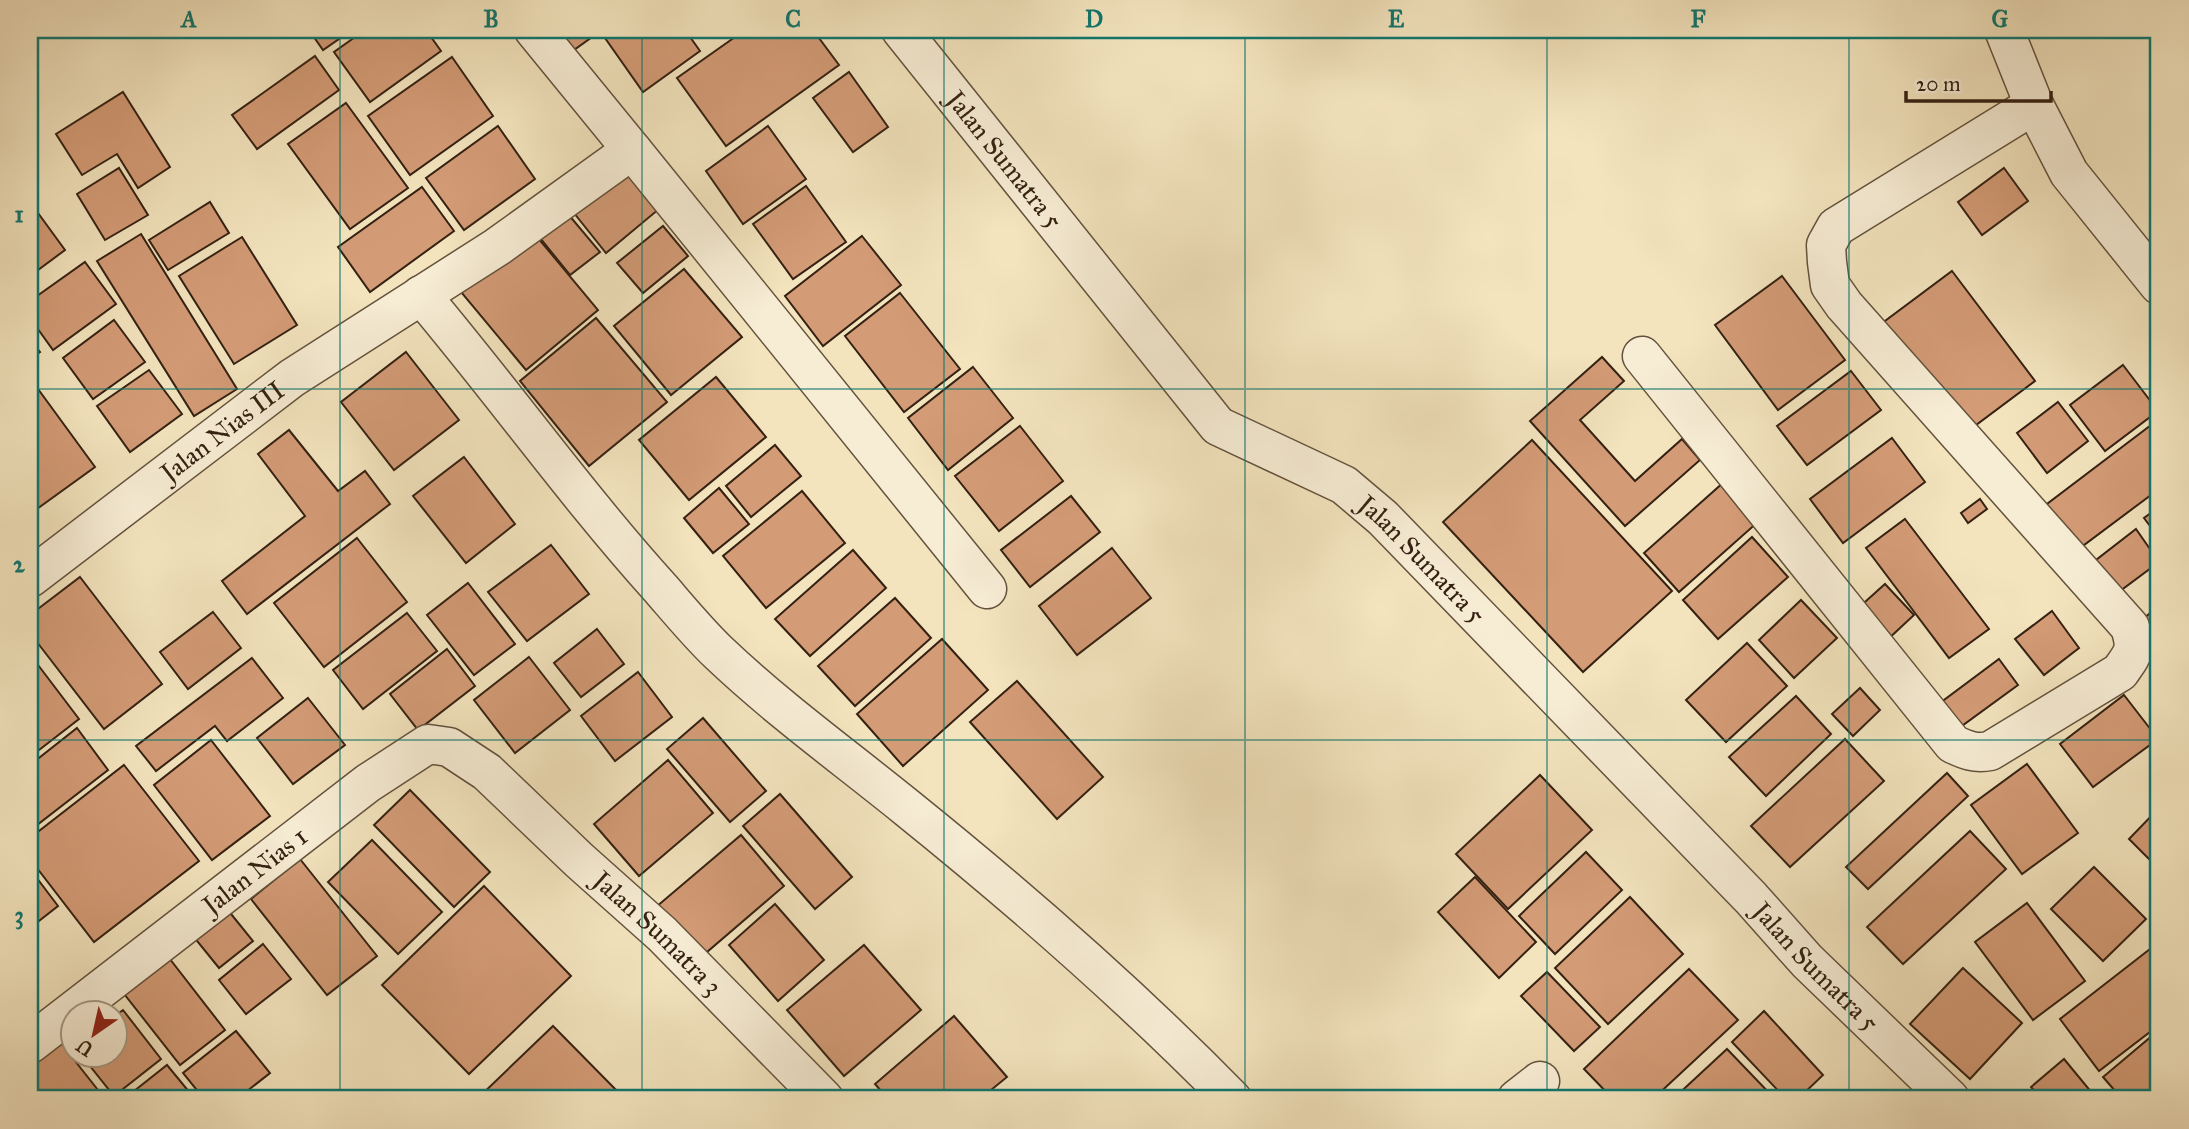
<svg xmlns="http://www.w3.org/2000/svg" width="2189" height="1129" viewBox="0 0 2189 1129" font-family="'IM FELL Great Primer',serif">
  <style>
    .building { fill: #d39b76; stroke: #342112; stroke-width: 2 }
    .lines { fill: none; stroke-linecap: round; stroke-linejoin: round }
    .minor-casing { stroke: #64523d; stroke-width: 41 }
    .minor { stroke: #f7edd5; stroke-width: 38 }
    .grid { fill: none; stroke: #0f766e; stroke-width: 2; stroke-opacity: 0.55 }
    .labels { text-anchor: middle; stroke-width: 6; stroke-linejoin: round; paint-order: stroke }
    .street-label { font-size: 26px; fill: #342112; stroke: #f7edd5 }
    .neatline { fill: none; stroke: #0f766e; stroke-width: 2.5 }
    .grid-label { font-size: 23px; text-anchor: middle; font-weight: bold; fill: #0f766e }
  </style>
  <rect width="100%" height="100%" fill="#f3e4be"/>
  <filter id="stains"><feTurbulence type="fractalNoise" baseFrequency=".00286" numOctaves="4"/><feColorMatrix values="0 0 0 0 .2 0 0 0 0 .09 0 0 0 0 .02 0 0 0 .5 -.17"/></filter>
  <radialGradient id="worn" r=".72"><stop offset=".6" stop-color="#630" stop-opacity="0"/><stop offset="1" stop-color="#630" stop-opacity=".3"/></radialGradient>
  <!-- building -->
  <g class="building">
    <polygon points="309,30 352,30 323,50"/>
    <polygon points="365,30 426,30 441,51 370,102 334,52"/>
    <polygon points="555,30 602,30 571,52"/>
    <polygon points="616,30 685,30 700,51 643,92 605,38"/>
    <polygon points="745,30 813,30 839,65 726,146 677,78"/>
    <polygon points="315,56 339,90 257,149 232,115"/>
    <polygon points="452,57 493,116 410,175 368,116"/>
    <polygon points="849,72 888,127 853,152 813,98"/>
    <polygon points="123,92 170,167 138,188 117,154 82,175 56,134"/>
    <polygon points="346,103 408,188 350,229 288,144"/>
    <polygon points="498,126 535,179 464,230 426,178"/>
    <polygon points="768,126 806,179 743,224 706,171"/>
    <polygon points="119,168 148,215 105,240 77,194"/>
    <polygon points="2004,168 2028,201 1982,235 1958,202"/>
    <polygon points="626,170 659,209 606,253 574,213"/>
    <polygon points="806,186 846,242 793,279 753,224"/>
    <polygon points="422,187 454,231 370,292 338,247"/>
    <polygon points="30,202 65,250 30,276"/>
    <polygon points="210,202 229,233 168,270 149,240"/>
    <polygon points="568,214 600,252 570,275 540,238"/>
    <polygon points="663,226 688,256 643,293 617,263"/>
    <polygon points="533,232 598,310 526,370 461,292"/>
    <polygon points="141,234 237,389 194,416 97,261"/>
    <polygon points="862,236 901,285 823,346 785,296"/>
    <polygon points="242,237 297,325 234,364 179,276"/>
    <polygon points="85,262 116,304 53,350 30,318 30,301"/>
    <polygon points="684,269 742,337 671,395 614,326"/>
    <polygon points="1952,271 2035,381 1964,434 1881,324"/>
    <polygon points="1782,276 1845,360 1778,410 1715,325"/>
    <polygon points="900,293 960,369 904,412 845,336"/>
    <polygon points="596,318 667,402 589,466 520,381"/>
    <polygon points="114,320 145,362 93,399 63,358"/>
    <polygon points="30,339 40,352 30,359"/>
    <polygon points="406,352 459,420 394,470 341,402"/>
    <polygon points="1602,357 1624,381 1580,420 1635,481 1682,439 1700,460 1625,526 1530,421"/>
    <polygon points="2123,365 2158,411 2105,451 2070,405"/>
    <polygon points="973,367 1013,418 948,470 908,418"/>
    <polygon points="149,370 182,414 130,452 97,406"/>
    <polygon points="1851,371 1881,410 1807,465 1777,426"/>
    <polygon points="716,377 766,437 689,500 639,440"/>
    <polygon points="30,378 95,467 30,514"/>
    <polygon points="2058,402 2088,441 2047,473 2017,433"/>
    <polygon points="2159,419 2159,489 2076,551 2043,507"/>
    <polygon points="1020,426 1063,481 999,531 955,476"/>
    <polygon points="289,430 338,491 365,471 390,504 247,614 222,581 305,516 258,454"/>
    <polygon points="1892,438 1925,482 1843,543 1810,499"/>
    <polygon points="1532,440 1672,591 1583,672 1443,522"/>
    <polygon points="775,445 801,476 751,517 726,486"/>
    <polygon points="464,457 515,524 466,563 413,496"/>
    <polygon points="1724,482 1759,521 1679,592 1644,553"/>
    <polygon points="719,488 749,524 713,553 684,518"/>
    <polygon points="802,491 845,543 766,608 723,556"/>
    <polygon points="1071,496 1100,532 1030,587 1001,550"/>
    <polygon points="1980,499 1987,509 1968,523 1961,513"/>
    <polygon points="2159,507 2159,538 2144,518"/>
    <polygon points="1905,519 1989,629 1949,658 1866,548"/>
    <polygon points="2136,529 2159,562 2120,591 2096,560"/>
    <polygon points="1752,537 1788,577 1718,639 1683,600"/>
    <polygon points="357,538 407,602 324,667 274,603"/>
    <polygon points="551,545 589,594 527,641 488,592"/>
    <polygon points="1112,548 1151,598 1077,655 1039,606"/>
    <polygon points="853,550 886,588 810,656 775,619"/>
    <polygon points="80,577 162,684 104,729 30,633 30,615"/>
    <polygon points="468,583 515,644 474,675 427,615"/>
    <polygon points="1885,584 1914,615 1886,641 1856,610"/>
    <polygon points="895,598 931,638 855,706 818,666"/>
    <polygon points="1801,600 1837,638 1794,678 1759,640"/>
    <polygon points="2159,606 2159,632 2151,638 2139,622"/>
    <polygon points="2052,611 2079,648 2044,675 2015,639"/>
    <polygon points="213,612 241,648 188,689 160,652"/>
    <polygon points="407,613 437,651 363,709 333,670"/>
    <polygon points="597,629 624,664 581,697 554,663"/>
    <polygon points="942,639 988,690 903,766 857,714"/>
    <polygon points="1747,643 1787,686 1726,742 1686,700"/>
    <polygon points="447,649 475,686 418,730 390,694"/>
    <polygon points="32,657 79,719 30,757 30,658"/>
    <polygon points="529,657 570,710 515,753 474,700"/>
    <polygon points="252,658 283,698 227,741 215,726 156,771 136,746"/>
    <polygon points="1999,659 2018,685 1959,728 1940,703"/>
    <polygon points="638,672 672,717 615,761 581,716"/>
    <polygon points="1017,681 1103,777 1057,819 970,722"/>
    <polygon points="1860,688 1880,710 1853,736 1832,714"/>
    <polygon points="2124,695 2158,739 2093,787 2060,744"/>
    <polygon points="1796,696 1831,734 1766,796 1729,757"/>
    <polygon points="308,698 345,745 293,784 257,738"/>
    <polygon points="703,718 766,791 730,822 667,749"/>
    <polygon points="77,728 108,770 37,825 30,816 30,765"/>
    <polygon points="1845,739 1884,781 1790,867 1751,826"/>
    <polygon points="211,740 270,816 212,860 154,785"/>
    <polygon points="668,760 713,813 639,876 594,824"/>
    <polygon points="2027,764 2078,833 2022,874 1971,805"/>
    <polygon points="124,765 199,861 94,942 30,859 30,838"/>
    <polygon points="1947,773 1968,796 1868,889 1846,867"/>
    <polygon points="1540,775 1592,830 1508,909 1456,854"/>
    <polygon points="410,790 490,872 454,907 374,825"/>
    <polygon points="780,794 852,877 815,909 743,826"/>
    <polygon points="2159,808 2159,869 2129,839"/>
    <polygon points="1970,831 2006,869 1903,964 1867,927"/>
    <polygon points="741,835 784,886 700,958 656,907"/>
    <polygon points="372,840 442,912 398,954 328,882"/>
    <polygon points="1586,852 1622,890 1555,954 1519,916"/>
    <polygon points="300,859 377,956 327,995 251,899"/>
    <polygon points="2094,867 2146,919 2103,961 2051,909"/>
    <polygon points="30,869 58,906 30,928"/>
    <polygon points="1475,877 1536,942 1499,978 1438,912"/>
    <polygon points="484,886 571,976 469,1074 382,985"/>
    <polygon points="1630,897 1683,954 1608,1024 1555,968"/>
    <polygon points="2027,903 2085,981 2033,1020 1975,942"/>
    <polygon points="775,904 824,960 778,1001 729,945"/>
    <polygon points="227,909 253,941 219,968 193,936"/>
    <polygon points="2159,942 2159,1025 2099,1071 2060,1019"/>
    <polygon points="263,944 291,979 246,1014 219,980"/>
    <polygon points="864,945 921,1010 844,1076 787,1010"/>
    <polygon points="166,954 225,1030 180,1065 121,990"/>
    <polygon points="1963,968 2022,1023 1970,1079 1910,1024"/>
    <polygon points="1689,969 1738,1020 1653,1099 1613,1099 1584,1069"/>
    <polygon points="1547,972 1600,1027 1574,1051 1521,996"/>
    <polygon points="123,1010 161,1059 114,1096 82,1056 116,1056 116,1015"/>
    <polygon points="1764,1011 1823,1075 1798,1099 1786,1099 1732,1042"/>
    <polygon points="954,1016 1007,1077 980,1099 888,1099 875,1084"/>
    <polygon points="553,1026 625,1099 477,1099"/>
    <polygon points="2159,1030 2159,1099 2122,1099 2103,1077"/>
    <polygon points="236,1031 270,1073 237,1099 204,1099 183,1073"/>
    <polygon points="53,1033 105,1099 30,1099 30,1051"/>
    <polygon points="1727,1049 1775,1099 1673,1099"/>
    <polygon points="2064,1059 2097,1099 2042,1099 2031,1087"/>
    <polygon points="167,1065 195,1099 124,1099"/>
  </g>
  <g class="lines">
    <defs>
      <g id="minor">
        <polyline points="534,30 632,150"/>
        <path id="s1" d="M901 30 1218 426 1344 485 1383 518 1751 898 1807 961 1950 1099"/>
        <polyline points="2004,30 2034,105 2069,173 2159,285"/>
        <path d="M421 295C503 392 576 495 661 589 680 611 699 634 719 653 778 709 843 756 906 807 1019 898 1130 995 1232 1099"/>
        <path d="M1642 356 1953 744C1966 750 1975 754 1990 751L2120 672C2134 652 2137 650 2130 627L1844 305 1830 285 1827 262 1826 245 1836 227 2034 105"/>
        <path id="s2" d="M30 578 292 378 497 247 632 150 987 589"/>
        <path id="s3" d="M30 1044 368 783 428 744 449 747 487 772 579 860 662 934 824 1099"/>
        <polyline points="1517,1099 1540,1081"/>
      </g>
    </defs>
    <!-- minor casing -->
    <use href="#minor" class="minor-casing"/>
    <!-- minor -->
    <use href="#minor" class="minor"/>
  </g>
  <!-- grid -->
  <path class="grid" d="M340 30V1099M642 30V1099M944 30V1099M1245 30V1099M1547 30V1099M1849 30V1099M30 389H2159M30 740H2159"/>
  <g class="labels">
    <!-- street labels -->
    <g class="street-label">
      <text dy="9" stroke="none"><textPath href="#s1" startOffset="166">Jalan Sumatra 5</textPath></text>
      <text dy="9" stroke="none"><textPath href="#s2" startOffset="242">Jalan Nias III</textPath></text>
      <text dy="9" stroke="none"><textPath href="#s1" startOffset="754">Jalan Sumatra 5</textPath></text>
      <text dy="9" stroke="none"><textPath href="#s3" startOffset="284">Jalan Nias 1</textPath></text>
      <text dy="9" stroke="none"><textPath href="#s3" startOffset="800">Jalan Sumatra 3</textPath></text>
      <text dy="9" stroke="none"><textPath href="#s1" startOffset="1321">Jalan Sumatra 5</textPath></text>
    </g>
  </g>
  <!-- margin -->
  <rect width="2189" height="1129" fill="none" stroke="#f3e4be" stroke-width="77"/>
  <!-- north arrow -->
  <g transform="translate(94 1034) rotate(214)"><circle r="33" fill="#f7edd5" stroke="#a99b87" stroke-width="2"/>
  <path d="M0-5L12 26L0 18L-12 26Z" fill="#8f2418"/>
  <text y="-10" font-size="19" font-weight="bold" text-anchor="middle" fill="#342112">U</text>
  </g>
  <!-- scale -->
  <path d="M1906 91v10h145v-10" fill="none" stroke="#342112" stroke-width="3.5"/>
  <text x="1916" y="91" font-size="21" fill="#342112" stroke="#f7edd5" stroke-width="5" paint-order="stroke">20 m</text>
  <rect x="38" y="38" width="2112" height="1052" class="neatline"/>
  <g class="grid-label">
    <text x="189" y="27">A</text>
    <text x="491" y="27">B</text>
    <text x="793" y="27">C</text>
    <text x="1094" y="27">D</text>
    <text x="1396" y="27">E</text>
    <text x="1698" y="27">F</text>
    <text x="2000" y="27">G</text>
    <text x="19" y="222">1</text>
    <text x="19" y="572">2</text>
    <text x="19" y="923">3</text>
  </g>
  <rect width="100%" height="100%" filter="url(#stains)"/>
  <rect width="100%" height="100%" fill="url(#worn)"/>
</svg>
